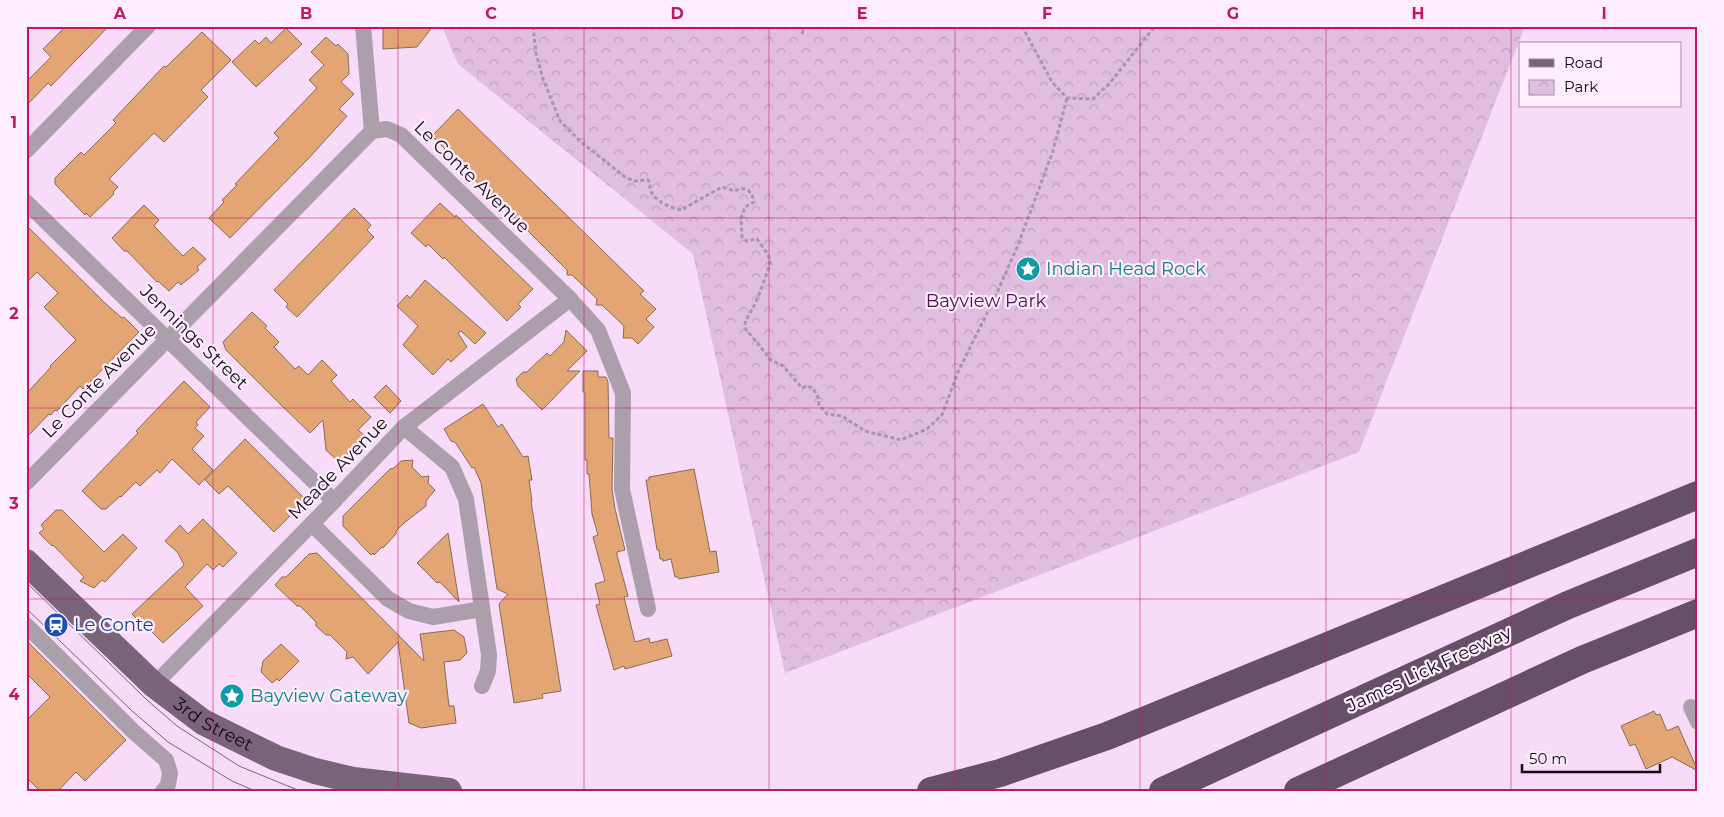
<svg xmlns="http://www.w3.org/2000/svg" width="1724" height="817" viewBox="0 0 1724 817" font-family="Montserrat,sans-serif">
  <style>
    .park { fill: url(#park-crowns) }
    .building { fill: #e4a574; stroke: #886b55 }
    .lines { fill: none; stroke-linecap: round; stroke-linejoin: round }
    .path { stroke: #ac95ac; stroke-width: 3; stroke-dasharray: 4 2.5; stroke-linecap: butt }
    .minor { stroke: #ab9fab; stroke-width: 16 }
    .primary { stroke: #7a647a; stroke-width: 26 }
    .motorway { stroke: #684f68; stroke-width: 28 }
    .tram { stroke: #766576; stroke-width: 1 }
    .grid { fill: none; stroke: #c2185b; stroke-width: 1; stroke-opacity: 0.55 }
    .labels { text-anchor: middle; stroke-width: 4.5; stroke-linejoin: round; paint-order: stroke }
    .street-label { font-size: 18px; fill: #130a13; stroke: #feedfe }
    .culture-label { font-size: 18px; fill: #0d838f; stroke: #feedfe; text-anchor: start }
    .park-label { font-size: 18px; fill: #500e53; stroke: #feedfe }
    .transit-label { font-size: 18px; fill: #164399; stroke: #feedfe; text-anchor: start }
    .neatline { fill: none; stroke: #c2185b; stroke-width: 2 }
    .grid-label { font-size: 16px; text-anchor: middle; font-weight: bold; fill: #c2185b }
  </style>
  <defs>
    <pattern id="park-crowns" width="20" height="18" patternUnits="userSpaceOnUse" patternTransform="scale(1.25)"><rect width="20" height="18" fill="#e0bde1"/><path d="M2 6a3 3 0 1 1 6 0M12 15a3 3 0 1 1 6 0" fill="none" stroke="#bfa1c0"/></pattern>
  </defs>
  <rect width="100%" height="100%" fill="#f8dbf8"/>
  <!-- park -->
  <polygon class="park" points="442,26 1525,26 1359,452 785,673 693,254 458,64"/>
  <!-- building -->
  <g class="building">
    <polygon points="66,26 109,26 51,86 48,83 26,106 26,82 51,57 43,49"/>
    <polygon points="383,26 433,26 417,47 383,49"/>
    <polygon points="286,28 302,44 256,87 232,62 255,40 259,44 266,37 271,43"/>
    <polygon points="202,32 231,60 201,90 208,97 164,142 154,133 109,179 118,187 113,192 114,194 90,217 86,213 85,215 55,184 55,178 81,152 84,155 116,123 113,120 164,66 166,67"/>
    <polygon points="326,37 336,46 338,44 348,54 349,74 341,82 354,94 339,109 347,116 309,158 230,238 209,218 224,202 222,200 237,185 235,184 279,138 274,133 317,88 309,80 324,65 311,52"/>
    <polygon points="458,109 644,291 640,294 656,309 646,319 654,327 638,344 632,338 623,338 624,326 602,305 596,305 597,299 572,275 567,275 567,270 491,194 469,175 469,173 433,137 433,135"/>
    <polygon points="440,203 455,217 456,215 533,289 518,304 521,307 507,321 444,257 443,259 428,244 426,247 411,233"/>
    <polygon points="144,205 159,220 154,226 183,256 193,247 206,259 197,267 199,270 181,285 178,282 169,291 158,281 157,282 127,251 124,251 112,238"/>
    <polygon points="354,208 371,225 367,230 374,237 297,317 286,307 288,304 274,290"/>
    <polygon points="26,225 106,304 122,318 124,317 139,332 83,389 80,386 57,411 55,410 51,415 49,414 26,438 26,394 51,367 50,366 76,340 44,307 58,293 37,272 26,283"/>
    <polygon points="425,280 486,333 475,344 461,331 458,333 467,347 451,362 448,359 433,375 403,345 418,326 397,306 407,295 410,298"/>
    <polygon points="252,312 267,326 265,328 279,342 274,347 295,369 299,366 308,375 322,360 337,375 331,381 350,402 353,399 371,417 358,430 366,437 340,463 326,450 323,420 310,433 280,404 226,350 223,342"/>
    <polygon points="566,330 587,351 567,371 580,371 542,410 518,386 516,379 523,372 527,372 530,369 547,353 550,356 564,342"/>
    <polygon points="583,371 598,371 598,377 606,377 608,382 609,438 613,438 612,489 615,509 625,550 617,552 617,555 628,596 624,597 635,642 649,638 650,643 667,639 672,656 625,669 624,666 614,670 596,605 600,604 595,584 605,581 593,537 598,535 592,514 589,474 587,474 587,460 585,460 585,392 583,392"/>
    <polygon points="184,381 210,407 196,422 198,425 195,428 204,436 192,449 213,470 199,485 172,459 160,473 157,470 140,486 136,482 121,497 120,496 106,509 101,509 82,491 138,433 136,431"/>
    <polygon points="386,385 401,401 390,413 374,397"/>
    <polygon points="483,404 498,427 502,424 523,457 528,456 532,480 529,480 532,501 531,501 561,691 542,694 543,698 514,703 499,604 508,594 497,589 481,483 474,467 472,468 455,442 451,441 444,429"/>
    <polygon points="245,439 306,500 274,532 228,486 219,494 205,480"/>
    <polygon points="413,460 412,467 422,477 429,476 428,483 435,490 426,501 426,506 404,523 396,531 396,534 383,548 382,547 374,555 373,553 371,555 343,526 343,516 390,469 394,468 401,461"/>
    <polygon points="694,469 710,552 716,551 719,572 679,579 678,577 675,577 671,559 663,561 663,559 660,559 659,550 657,550 646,480 649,480 649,477"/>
    <polygon points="56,510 62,510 104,552 123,534 137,548 105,582 102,580 94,588 80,581 84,577 53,545 52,546 39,533 44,529 41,525"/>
    <polygon points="203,519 237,553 223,567 219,564 213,570 207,564 185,587 203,606 163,643 148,628 147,629 132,614 184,565 178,553 165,541 180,525 188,534"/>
    <polygon points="448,533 459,602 440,582 437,583 417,563"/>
    <polygon points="317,553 424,661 420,634 454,630 464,637 467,653 460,660 444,662 449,706 454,706 456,723 421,728 409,723 398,642 368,674 353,657 346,659 347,652 330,635 326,635 316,626 316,622 300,606 297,606 275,585 282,577 286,577 309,554"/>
    <polygon points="26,640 126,740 85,781 76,772 58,791 40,791 26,777 26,721 50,697 26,673"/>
    <polygon points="281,644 299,661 279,681 277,679 272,683 261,672 263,661"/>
    <polygon points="1654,711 1656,715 1660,714 1667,731 1678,726 1698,771 1672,757 1646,769 1635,744 1630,746 1621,726"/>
  </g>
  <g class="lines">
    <!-- path -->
    <g class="path">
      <path d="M533 26 536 53 543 79 560 121 581 142 625 177 634 181 648 180 650 183C648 199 668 207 681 210L722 187 735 191C747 185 752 192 754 202L745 207 741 218 742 237 746 241 757 239C761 245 768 253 770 260 771 265 756 304 752 309 749 315 744 321 745 328L771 360 783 366 802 388 807 386 813 388 818 397 819 405 827 414 842 416 865 431 901 440 927 429 942 415 958 372 996 295 1018 245 1053 151 1067 98"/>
      <polyline points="1022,26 1052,82 1067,98 1093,99 1110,83 1155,26"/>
      <polyline points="802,34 805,26"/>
    </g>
    <!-- minor -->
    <g class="minor">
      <polyline points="363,26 372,131"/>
      <polyline points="26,151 148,26"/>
      <polyline points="26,202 334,501"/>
      <polyline points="404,427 452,467 466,499 489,655 488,671 482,686"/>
      <polyline points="26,483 372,131 387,129 401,135 570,299 598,330 623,393 622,489 648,609"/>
      <polyline points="312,524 388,599 409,611 433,617 482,609"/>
      <polyline points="26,625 134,732 166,760 170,773 168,785 163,791"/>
      <polyline points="154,685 334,501 404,427 570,299"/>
      <polyline points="1691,707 1698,722"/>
    </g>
    <!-- primary -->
    <path class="primary" id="s1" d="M26 562 154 685 203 722 276 758 315 771 353 780 449 791"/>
    <!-- motorway -->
    <g class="motorway">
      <polyline points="931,791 1000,773 1107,736 1698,495"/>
      <polyline points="1163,791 1568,605 1698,552"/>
      <polyline points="1298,791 1582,660 1698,613"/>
    </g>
    <!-- tram -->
    <g class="tram">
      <polyline points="26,582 147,700 177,726 239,766 300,791"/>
      <polyline points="26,608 131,710 168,742 232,781 255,791"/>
    </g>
  </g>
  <!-- grid -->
  <path class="grid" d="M213 26V791M398 26V791M584 26V791M769 26V791M955 26V791M1140 26V791M1326 26V791M1511 26V791M26 218H1698M26 408H1698M26 599H1698"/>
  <!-- icons -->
  <defs>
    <symbol id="sight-disc" viewBox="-11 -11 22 22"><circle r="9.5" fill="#0f9aa8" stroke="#feedfe"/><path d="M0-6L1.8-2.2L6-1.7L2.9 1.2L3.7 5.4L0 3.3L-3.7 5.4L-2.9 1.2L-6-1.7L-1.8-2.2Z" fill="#fff"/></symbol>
    <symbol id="station-disc" viewBox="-11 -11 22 22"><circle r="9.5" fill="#1a4fb4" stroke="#feedfe"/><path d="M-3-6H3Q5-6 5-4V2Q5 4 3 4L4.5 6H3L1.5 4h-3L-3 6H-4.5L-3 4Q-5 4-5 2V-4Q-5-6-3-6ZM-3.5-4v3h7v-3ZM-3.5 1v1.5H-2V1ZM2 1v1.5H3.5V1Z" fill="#fff"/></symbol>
  </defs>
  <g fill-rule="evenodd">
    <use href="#sight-disc" x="1014" y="255" width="28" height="28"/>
    <use href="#station-disc" x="42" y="611" width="28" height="28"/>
    <use href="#sight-disc" x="218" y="682" width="28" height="28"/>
  </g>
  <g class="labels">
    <!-- street labels -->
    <g class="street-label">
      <text transform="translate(472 177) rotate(44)" y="6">Le Conte Avenue</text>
      <text transform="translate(194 337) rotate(44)" y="6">Jennings Street</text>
      <text transform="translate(99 381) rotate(-45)" y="6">Le Conte Avenue</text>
      <text transform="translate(338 468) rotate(-46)" y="6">Meade Avenue</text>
      <text transform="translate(1429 669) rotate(-25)" y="6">James Lick Freeway</text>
      <text dy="6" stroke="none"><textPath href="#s1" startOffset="249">3rd Street</textPath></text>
    </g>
    <!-- culture labels -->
    <g class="culture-label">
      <text x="1046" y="275">Indian Head Rock</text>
      <text x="250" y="702">Bayview Gateway</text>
    </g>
    <!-- park labels -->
    <g class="park-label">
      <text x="986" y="307">Bayview Park</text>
    </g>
    <!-- transit labels -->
    <g class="transit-label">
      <text x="74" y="631">Le Conte</text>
    </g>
  </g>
  <!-- border -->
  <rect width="1724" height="817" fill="none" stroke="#feedfe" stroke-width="55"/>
  <!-- legend -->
  <rect x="1519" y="42" width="162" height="65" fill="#feedfe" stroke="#a092a0"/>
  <rect x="1529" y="59" width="25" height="8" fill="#7a647a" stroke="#a092a0"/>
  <text x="1564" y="68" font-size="15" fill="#130a13">Road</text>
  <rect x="1529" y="80" width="25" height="15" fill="url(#park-crowns)" stroke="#a092a0"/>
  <text x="1564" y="92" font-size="15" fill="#130a13">Park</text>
  <!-- scale -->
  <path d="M1522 764v8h138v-8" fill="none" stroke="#130a13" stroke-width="2.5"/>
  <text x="1529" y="764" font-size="15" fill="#130a13" stroke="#feedfe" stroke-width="4" paint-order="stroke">50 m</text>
  <rect x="28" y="28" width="1668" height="762" class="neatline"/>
  <g class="grid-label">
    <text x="120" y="19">A</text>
    <text x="306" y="19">B</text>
    <text x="491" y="19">C</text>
    <text x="677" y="19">D</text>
    <text x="862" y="19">E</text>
    <text x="1047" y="19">F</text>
    <text x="1233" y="19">G</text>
    <text x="1418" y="19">H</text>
    <text x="1604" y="19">I</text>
    <text x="14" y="128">1</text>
    <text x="14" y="319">2</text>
    <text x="14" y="509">3</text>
    <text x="14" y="700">4</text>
  </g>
</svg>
